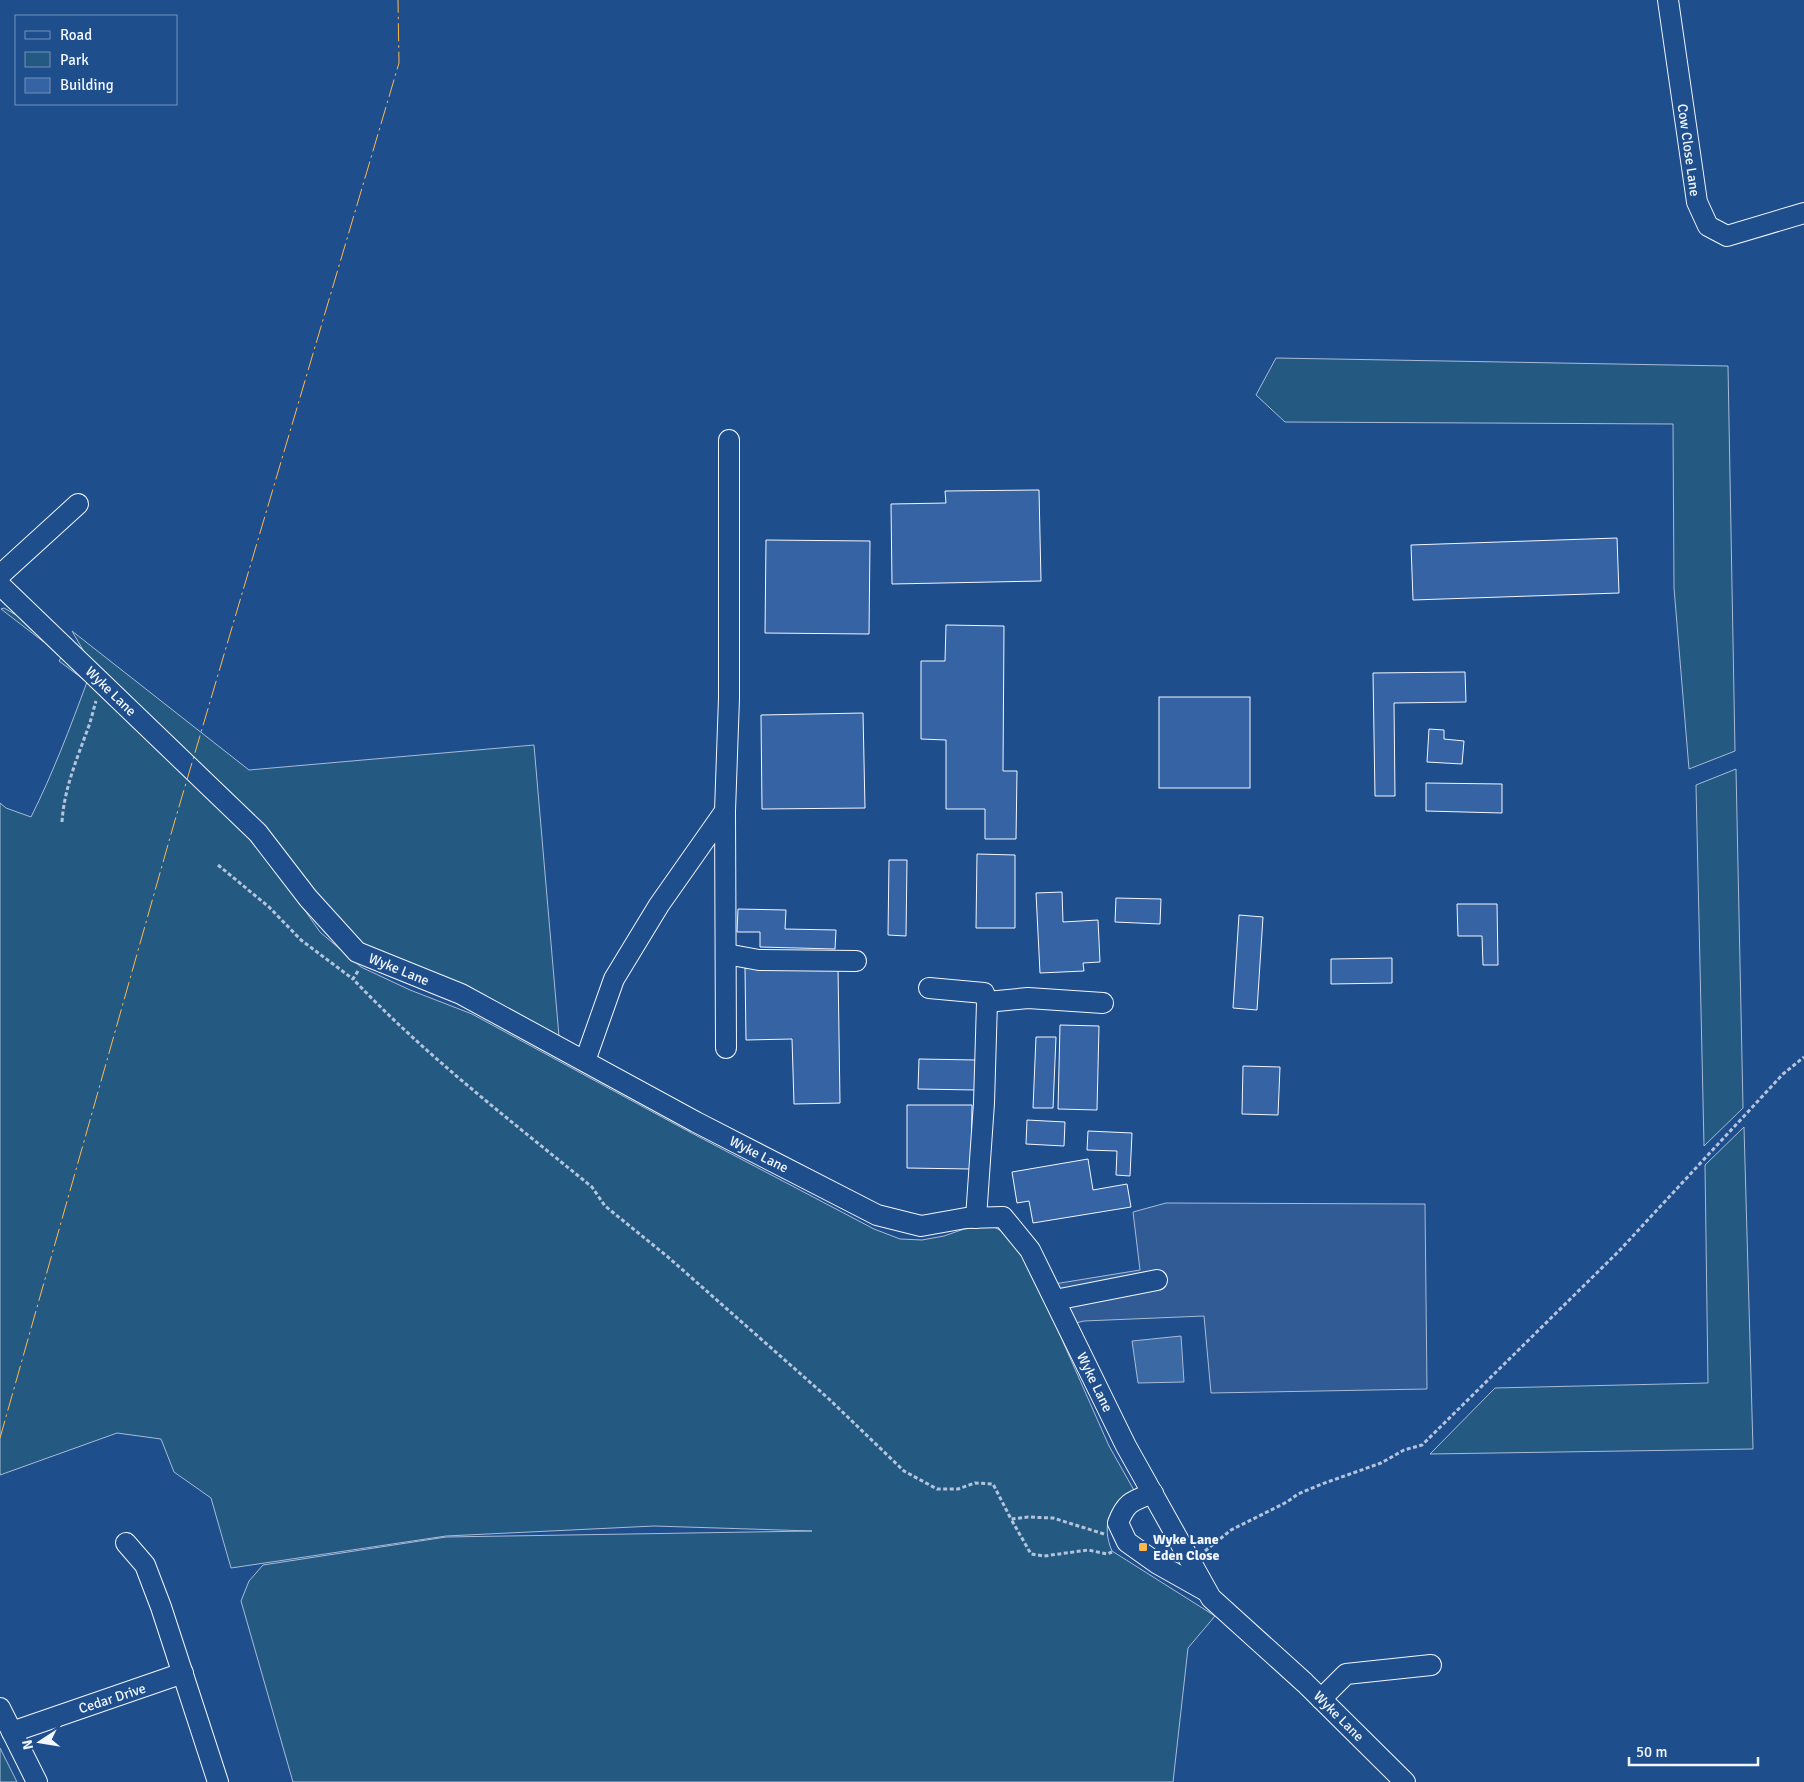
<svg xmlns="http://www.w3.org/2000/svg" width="1804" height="1782" viewBox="0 0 1804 1782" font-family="Signika,sans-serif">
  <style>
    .green { fill: #245a82; stroke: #a8bbd7 }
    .parking { fill: #305b95; stroke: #a8bbd7 }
    .water { fill: #3b69a3; stroke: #a8bbd7 }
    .building { fill: #3563a3; stroke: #f2f6ff }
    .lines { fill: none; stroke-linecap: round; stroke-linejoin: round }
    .minor-casing { stroke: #f2f6ff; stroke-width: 22 }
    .path { stroke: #b3c4dc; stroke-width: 3; stroke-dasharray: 4 2.5; stroke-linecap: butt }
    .minor { stroke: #1f4e8c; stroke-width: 20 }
    .power { stroke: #ffb74d; stroke-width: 1; stroke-dasharray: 18 4 2.5 4; stroke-linecap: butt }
    .poi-dot { fill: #ffb74d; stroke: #1f4e8c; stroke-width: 2 }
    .labels { text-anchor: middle; stroke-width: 4; stroke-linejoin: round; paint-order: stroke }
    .street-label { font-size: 14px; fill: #f2f6ff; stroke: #1f4e8c }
    .poi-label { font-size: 14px; font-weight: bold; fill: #f2f6ff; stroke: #1f4e8c; text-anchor: start }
  </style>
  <rect width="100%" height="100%" fill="#1f4e8c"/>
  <!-- green -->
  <g class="green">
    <polygon points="1276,358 1728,366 1735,751 1689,769 1674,588 1673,424 1285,422 1256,395"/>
    <path d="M4 608 18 616 101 681 72 631 249 770 534 745 560 1048 357 952 299 902 320 932 361 967 410 990 472 1014 684 1129 874 1229 900 1239 922 1240 944 1236 964 1229 981 1227H994L1005 1233 1018 1247 1056 1326 1109 1446 1135 1492C1109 1501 1101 1526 1112 1551L1215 1616 1188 1648 1173 1782H293L241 1601 249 1581 263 1565 446 1537 812 1531 654 1526 446 1536 231 1568 211 1498 174 1472 161 1439 117 1433 0 1475V803L6 808 31 817C53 773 70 728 87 682L59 661 62 656 1 609Z"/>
    <polygon points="1736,769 1743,1108 1704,1146 1696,785"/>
    <polygon points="1744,1127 1753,1449 1430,1454 1495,1388 1708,1383 1705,1165"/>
    <polygon points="0,1748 17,1782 0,1782"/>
  </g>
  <!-- parking -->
  <polygon class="parking" points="1166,1203 1425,1204 1427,1389 1211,1393 1204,1316 1084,1321 1067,1325 1048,1285 1140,1270 1133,1212"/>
  <!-- water -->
  <polygon class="water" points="1181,1336 1184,1382 1138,1383 1132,1341"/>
  <!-- building -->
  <g class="building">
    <polygon points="1039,490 1041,581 892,584 891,504 946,503 945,491"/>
    <polygon points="1617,538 1619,593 1413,600 1411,545"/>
    <polygon points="766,540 870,541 869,634 765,633"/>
    <polygon points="946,625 1004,626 1003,771 1017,771 1016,839 985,839 985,809 946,809 946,740 921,739 921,661 945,661"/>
    <polygon points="1465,672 1466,702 1394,703 1395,796 1375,796 1373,673"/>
    <rect x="1159" y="697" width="91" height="91"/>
    <polygon points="863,713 865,808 762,809 761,715"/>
    <polygon points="1429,729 1444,730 1444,739 1464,741 1462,764 1427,762"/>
    <polygon points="1426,783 1502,784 1502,813 1426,811"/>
    <polygon points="977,854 1015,855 1015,928 976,928"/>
    <polygon points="889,860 907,860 906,936 888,935"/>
    <polygon points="1062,892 1063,922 1098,920 1100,962 1083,963 1084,971 1040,973 1036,893"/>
    <polygon points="1116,898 1161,899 1160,924 1115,922"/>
    <polygon points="1457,904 1497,904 1498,965 1483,965 1482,936 1458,936"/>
    <polygon points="738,909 786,910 785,929 836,930 835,949 760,947 760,932 737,932"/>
    <polygon points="1239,915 1263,917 1257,1010 1233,1008"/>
    <polygon points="1392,958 1392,983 1331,984 1331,959"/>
    <polygon points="838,967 840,1103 794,1104 792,1039 746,1040 745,968"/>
    <polygon points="1060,1025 1099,1026 1097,1110 1058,1109"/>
    <polygon points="1036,1037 1056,1037 1053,1108 1033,1108"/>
    <polygon points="919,1059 976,1060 976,1090 918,1089"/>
    <polygon points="1243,1066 1280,1067 1278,1115 1242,1114"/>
    <polygon points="907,1105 972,1105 971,1169 907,1168"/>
    <polygon points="1027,1120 1065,1122 1064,1146 1026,1144"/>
    <polygon points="1088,1131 1132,1133 1130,1176 1116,1175 1117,1151 1087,1150"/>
    <polygon points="1088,1159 1093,1190 1127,1184 1131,1207 1033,1223 1029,1201 1017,1203 1012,1172"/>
  </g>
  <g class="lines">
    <defs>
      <g id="minor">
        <polyline points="1668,0 1697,202 1708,226 1727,236 1804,213"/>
        <polyline points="0,575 78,504"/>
        <polyline points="0,585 258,833 308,898 357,952 461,994 696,1122 877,1215 921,1226 966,1218 1003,1217 1030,1250 1126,1446 1211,1598 1305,1683 1405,1782"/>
        <polyline points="725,811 726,1048"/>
        <polyline points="726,954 759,960 856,961"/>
        <polyline points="929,988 984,993 987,1002 984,1103 976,1218"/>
        <polyline points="987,1002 1028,998 1103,1003"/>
        <polyline points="585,1061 614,979 659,905 725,811 729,698 729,440"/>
        <polyline points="1055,1300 1157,1280"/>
        <path d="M1153 1493C1132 1501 1126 1502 1118 1523L1127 1542 1158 1564 1206 1591"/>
        <polyline points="126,1543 145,1565 161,1607 218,1782"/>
        <polyline points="1321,1699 1346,1674 1431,1665"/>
        <polyline points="0,1708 37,1782"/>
        <polyline points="12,1732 183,1673"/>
      </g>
    </defs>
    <!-- minor casing -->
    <use href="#minor" class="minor-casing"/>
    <!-- path -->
    <g class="path">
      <path d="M62 822C64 790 76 761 87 731 91 721 93 711 96 701"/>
      <polyline points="218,865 269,907 301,940 353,979"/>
      <path d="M358 971 353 979C426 1056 510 1120 592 1187L605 1206 668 1257 829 1399 904 1471 937 1489H958L975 1483 993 1484 1011 1519"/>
      <polyline points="1104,1534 1053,1518 1028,1517 1011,1519 1031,1554 1044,1556 1088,1550 1107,1554 1112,1552"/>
      <polyline points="1205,1551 1231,1530 1287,1502 1298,1494 1322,1484 1381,1463 1404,1450 1422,1445 1619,1251 1783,1074 1804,1057"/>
    </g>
    <!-- minor -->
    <use href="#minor" class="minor"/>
    <!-- power -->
    <polyline class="power" points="0,1438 173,827 399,63 398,0"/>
  </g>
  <!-- markers -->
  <rect class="poi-dot" x="1138" y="1542" width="10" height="10" rx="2.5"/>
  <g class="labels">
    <!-- street labels -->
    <g class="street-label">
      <text transform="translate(1689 150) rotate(82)" y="5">Cow Close Lane</text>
      <text transform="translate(111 691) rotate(44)" y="5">Wyke Lane</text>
      <text transform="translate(399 969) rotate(22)" y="5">Wyke Lane</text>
      <text transform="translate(759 1154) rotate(27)" y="5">Wyke Lane</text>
      <text transform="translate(1095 1382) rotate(64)" y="5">Wyke Lane</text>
      <text transform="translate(112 1698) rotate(-18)" y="5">Cedar Drive</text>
      <text transform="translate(1339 1716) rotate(45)" y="5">Wyke Lane</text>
    </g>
    <!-- poi labels -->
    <g class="poi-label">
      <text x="1153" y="1544">Wyke Lane<tspan x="1153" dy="16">Eden Close</tspan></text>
    </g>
  </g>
  <!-- legend -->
  <rect x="15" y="15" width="162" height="90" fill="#1f4e8c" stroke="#7391ba"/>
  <rect x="25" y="31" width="25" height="8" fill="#1f4e8c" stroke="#7391ba"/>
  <text x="60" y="40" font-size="15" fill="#f2f6ff">Road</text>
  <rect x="25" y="52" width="25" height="15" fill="#245a82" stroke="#7391ba"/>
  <text x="60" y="65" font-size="15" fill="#f2f6ff">Park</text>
  <rect x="25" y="78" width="25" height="15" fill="#3563a3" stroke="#7391ba"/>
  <text x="60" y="90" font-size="15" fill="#f2f6ff">Building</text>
  <!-- north arrow -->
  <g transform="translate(40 1742) rotate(258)" stroke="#1f4e8c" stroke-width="4" paint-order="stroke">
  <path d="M0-4L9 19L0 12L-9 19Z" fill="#f2f6ff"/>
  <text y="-8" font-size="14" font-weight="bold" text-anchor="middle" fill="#f2f6ff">N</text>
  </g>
  <!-- scale -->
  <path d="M1629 1757v8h129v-8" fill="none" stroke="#f2f6ff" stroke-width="2.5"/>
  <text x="1636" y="1757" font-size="15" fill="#f2f6ff" stroke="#1f4e8c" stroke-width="4" paint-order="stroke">50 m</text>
</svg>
